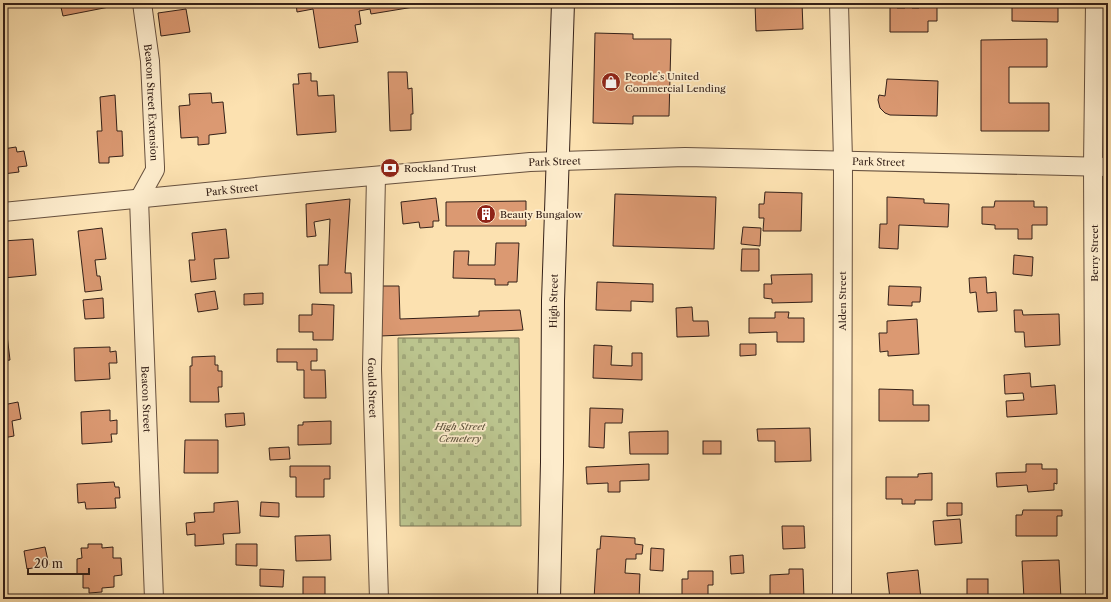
<svg xmlns="http://www.w3.org/2000/svg" width="1111" height="602" viewBox="0 0 1111 602" font-family="'Libre Caslon Text',serif">
  <style>
    .cemetery { fill: url(#cemetery-stones); stroke: #787253 }
    .building { fill: #db9972; stroke: #342018 }
    .lines { fill: none; stroke-linecap: round; stroke-linejoin: round }
    .minor-casing { stroke: #66503e; stroke-width: 20 }
    .secondary-casing { stroke: #342018; stroke-width: 24 }
    .minor { stroke: #fdeccc; stroke-width: 18 }
    .secondary { stroke: #fdeccc; stroke-width: 22 }
    .labels { text-anchor: middle; stroke-width: 3.5; stroke-linejoin: round; paint-order: stroke }
    .poi-label { font-size: 10px; fill: #342018; stroke: #fdeccc; text-anchor: start }
    .street-label { font-size: 10px; fill: #342018; stroke: #fdeccc }
    .park-label { font-size: 10px; font-style: italic; fill: #5c513b; stroke: #fdeccc }
  </style>
  <defs>
    <pattern id="cemetery-stones" width="16" height="16" patternUnits="userSpaceOnUse"><rect width="16" height="16" fill="#bbc48e"/><path d="M2 7V4a2 2 0 0 1 4 0v3zM10 15v-3a2 2 0 0 1 4 0v3z" fill="#a1a87a"/></pattern>
  </defs>
  <rect width="100%" height="100%" fill="#fce1b0"/>
  <filter id="stains"><feTurbulence type="fractalNoise" baseFrequency=".005" numOctaves="4"/><feColorMatrix values="0 0 0 0 .2 0 0 0 0 .09 0 0 0 0 .02 0 0 0 .5 -.17"/></filter>
  <radialGradient id="worn" r=".72"><stop offset=".6" stop-color="#630" stop-opacity="0"/><stop offset="1" stop-color="#630" stop-opacity=".3"/></radialGradient>
  <!-- cemetery -->
  <polygon class="cemetery" points="398,338 519,338 521,526 400,526"/>
  <!-- building -->
  <g class="building">
    <polygon points="60,3 108,3 109,7 63,16"/>
    <polygon points="296,3 438,3 371,14 370,9 359,11 361,24 355,25 358,42 319,48 313,9 297,12"/>
    <polygon points="755,3 802,3 803,29 756,31"/>
    <polygon points="890,3 897,3 897,8 905,8 905,3 912,3 912,8 919,8 919,3 925,3 925,7 937,7 937,21 928,21 928,32 890,32"/>
    <polygon points="1012,3 1058,3 1058,22 1012,21"/>
    <polygon points="186,9 190,32 161,36 158,13"/>
    <polygon points="595,33 633,34 633,39 671,39 669,116 633,116 633,124 593,123"/>
    <polygon points="1047,39 1047,67 1009,67 1009,103 1049,103 1049,131 981,131 981,40"/>
    <polygon points="388,72 407,72 408,89 412,88 413,114 411,114 411,130 390,131"/>
    <polygon points="311,73 311,81 317,81 318,96 334,95 336,132 297,135 293,84 299,84 298,74"/>
    <polygon points="887,79 938,81 937,116 890,115 885,113 880,108 878,100 879,95 885,96"/>
    <polygon points="211,93 212,103 223,102 226,133 209,135 209,144 198,145 198,137 181,138 179,106 190,105 189,94"/>
    <polygon points="115,95 117,131 122,131 123,156 109,157 109,163 99,163 97,131 102,131 100,97"/>
    <polygon points="16,147 17,152 24,151 27,166 18,167 19,172 3,174 3,149"/>
    <polygon points="765,192 802,193 801,231 763,231 764,218 759,218 759,204 764,204"/>
    <polygon points="615,194 716,197 714,249 613,246"/>
    <polygon points="887,197 924,199 924,203 949,204 948,227 899,225 898,249 879,248 880,224 887,224"/>
    <polygon points="436,198 439,221 433,221 433,227 420,228 419,222 403,224 401,202"/>
    <polygon points="350,199 345,273 351,273 352,293 320,293 319,265 328,265 330,219 314,222 316,236 307,237 306,204"/>
    <polygon points="526,201 526,226 446,226 446,202"/>
    <polygon points="995,201 1034,201 1034,207 1047,207 1047,225 1032,225 1032,239 1018,239 1018,229 995,229 995,225 982,224 982,207 994,207"/>
    <polygon points="743,227 761,228 760,246 741,244"/>
    <polygon points="102,228 106,259 95,260 97,276 100,276 102,290 85,292 78,231"/>
    <polygon points="226,229 229,258 214,259 216,279 191,282 189,260 195,260 192,233"/>
    <polygon points="33,239 36,275 3,278 3,241"/>
    <polygon points="496,243 519,243 517,282 508,282 508,285 495,285 495,279 453,278 454,251 469,251 468,265 495,265"/>
    <polygon points="742,249 759,249 759,271 741,271"/>
    <polygon points="1014,255 1033,257 1032,276 1013,274"/>
    <polygon points="812,274 812,302 772,303 772,299 764,298 764,284 772,284 771,275"/>
    <polygon points="986,277 987,293 996,292 997,311 978,312 976,292 970,293 969,278"/>
    <polygon points="597,282 653,284 653,302 631,301 631,311 596,310"/>
    <polygon points="381,286 399,286 400,319 479,316 479,311 520,310 523,330 380,336"/>
    <polygon points="889,286 921,287 920,302 912,302 912,306 888,305"/>
    <polygon points="215,291 218,309 198,312 195,294"/>
    <polygon points="263,293 263,304 244,305 244,294"/>
    <polygon points="103,298 104,318 85,319 83,300"/>
    <polygon points="312,304 334,305 333,340 313,340 313,332 299,332 299,315 312,315"/>
    <polygon points="692,307 693,321 708,321 709,336 677,337 676,308"/>
    <polygon points="1014,310 1022,310 1023,315 1059,314 1060,345 1025,347 1024,332 1015,332"/>
    <polygon points="775,312 789,312 788,318 804,318 804,342 777,342 777,332 749,333 749,318 775,318"/>
    <polygon points="917,319 919,354 888,356 888,351 880,352 879,333 887,333 887,321"/>
    <polygon points="7,335 10,360 3,361 3,336"/>
    <polygon points="740,344 756,344 756,355 740,356"/>
    <polygon points="594,345 612,346 611,365 632,366 632,353 642,353 642,380 593,378"/>
    <polygon points="110,347 110,352 116,351 117,363 109,363 110,379 75,381 74,348"/>
    <polygon points="277,349 317,349 317,361 311,361 311,370 325,370 326,398 304,398 304,370 297,370 297,362 277,362"/>
    <polygon points="215,356 215,365 218,365 218,371 222,371 222,387 218,387 219,402 190,402 190,366 192,366 192,357"/>
    <polygon points="1030,373 1031,387 1055,385 1057,414 1007,417 1006,401 1024,400 1023,393 1005,394 1004,375"/>
    <polygon points="879,389 913,390 913,405 929,405 929,421 879,421"/>
    <polygon points="18,402 21,419 12,421 14,436 3,438 3,405"/>
    <polygon points="590,408 623,409 622,423 605,423 604,448 589,447"/>
    <polygon points="110,410 110,421 117,420 117,434 111,434 112,442 82,444 81,412"/>
    <polygon points="244,413 245,425 226,427 225,414"/>
    <polygon points="331,421 331,444 298,445 298,425 303,425 303,422"/>
    <polygon points="810,428 811,461 775,462 775,441 758,441 757,429"/>
    <polygon points="668,431 668,454 630,454 629,432"/>
    <polygon points="185,440 218,440 218,473 184,473"/>
    <rect x="703" y="441" width="18" height="13"/>
    <polygon points="289,447 290,459 270,460 269,448"/>
    <polygon points="649,464 649,480 620,481 620,492 608,492 608,483 587,484 586,467"/>
    <polygon points="1026,464 1042,464 1042,469 1057,469 1057,484 1054,483 1054,490 1028,492 1027,485 997,487 996,473 1026,472"/>
    <polygon points="290,466 330,466 330,479 324,479 324,497 296,497 296,477 290,477"/>
    <polygon points="932,473 932,500 915,500 915,504 902,504 902,499 886,499 886,477 918,477 918,474"/>
    <polygon points="114,482 115,487 119,487 120,498 115,498 116,508 86,509 85,502 78,503 77,484"/>
    <polygon points="238,501 240,533 223,534 224,544 195,546 195,534 187,535 186,523 195,522 194,513 214,512 214,503"/>
    <polygon points="261,502 279,503 279,517 260,516"/>
    <polygon points="947,503 962,503 962,515 947,516"/>
    <polygon points="1023,510 1062,510 1062,516 1057,516 1057,536 1016,536 1016,515 1022,515"/>
    <polygon points="960,519 962,543 935,545 933,521"/>
    <polygon points="782,526 804,526 805,548 783,549"/>
    <polygon points="330,535 331,560 296,561 295,536"/>
    <polygon points="601,536 635,538 635,544 643,545 642,554 636,554 636,559 626,559 625,573 640,574 639,599 594,599 597,549 600,549"/>
    <polygon points="88,544 102,544 102,548 113,547 113,558 121,558 122,575 114,576 114,587 102,588 102,592 89,593 89,588 83,588 83,574 77,574 77,559 82,558 81,548 88,548"/>
    <polygon points="236,544 257,544 257,566 236,565"/>
    <polygon points="45,547 49,565 27,569 24,551"/>
    <polygon points="651,548 664,549 663,571 650,570"/>
    <polygon points="743,555 744,573 731,574 730,556"/>
    <polygon points="1059,560 1061,599 1024,599 1022,561"/>
    <polygon points="260,569 284,570 283,587 260,586"/>
    <polygon points="789,569 803,569 804,599 770,599 770,575 789,574"/>
    <polygon points="918,570 921,599 890,599 887,573"/>
    <polygon points="688,571 713,571 713,585 708,585 708,599 682,599 682,579 688,579"/>
    <rect x="303" y="577" width="22" height="22"/>
    <rect x="967" y="579" width="21" height="20"/>
    <polygon points="221,595 221,599 188,599 187,596"/>
  </g>
  <g class="lines">
    <defs>
      <g id="minor">
        <path id="s1" d="M142 3 150 61 155 167V170L139 199 154 599"/>
        <polyline points="839,3 843,161 842,599"/>
        <path id="s2" d="M376 176 372 369 379 599"/>
        <path id="s3" d="M3 212 316 181 530 162 685 157 1108 167"/>
        <polyline points="1095,599 1093,166 1095,3"/>
      </g>
      <g id="secondary">
        <path id="s4" d="M549 599 552 462 553 301 563 3"/>
      </g>
    </defs>
    <!-- minor casing -->
    <use href="#minor" class="minor-casing"/>
    <!-- secondary casing -->
    <use href="#secondary" class="secondary-casing"/>
    <!-- minor -->
    <use href="#minor" class="minor"/>
    <!-- secondary -->
    <use href="#secondary" class="secondary"/>
  </g>
  <!-- icons -->
  <defs>
    <symbol id="shop-disc" viewBox="-11 -11 22 22"><circle r="9.5" fill="#8f2418" stroke="#fdeccc"/><path d="M-5-2.5h2.3a2.7 3.5 0 0 1 5.4 0H5L5.5 6h-11ZM-1.5-2.5h3a1.5 2.3 0 0 0-3 0Z" fill="#fff"/></symbol>
    <symbol id="bank-disc" viewBox="-11 -11 22 22"><circle r="9.5" fill="#8f2418" stroke="#fdeccc"/><path d="M-6-4H6V4H-6ZM0-2.3a2.3 2.3 0 1 0 0 4.6a2.3 2.3 0 1 0 0-4.6Z" fill="#fff"/></symbol>
    <symbol id="building-disc" viewBox="-11 -11 22 22"><circle r="9.5" fill="#8f2418" stroke="#fdeccc"/><path d="M-4-6H4V6H1V3H-1V6H-4ZM-2.5-4.3h1.7v1.8h-1.7ZM.8-4.3h1.7v1.8H.8ZM-2.5-1h1.7V.8h-1.7ZM.8-1h1.7V.8H.8Z" fill="#fff"/></symbol>
  </defs>
  <g fill-rule="evenodd">
    <use href="#shop-disc" x="600" y="71" width="22" height="22"/>
    <use href="#bank-disc" x="379" y="157" width="22" height="22"/>
    <use href="#building-disc" x="475" y="203" width="22" height="22"/>
  </g>
  <g class="labels">
    <!-- poi labels -->
    <g class="poi-label">
      <text x="625" y="80">People’s United<tspan x="625" dy="12">Commercial Lending</tspan></text>
      <text x="404" y="172">Rockland Trust</text>
      <text x="500" y="218">Beauty Bungalow</text>
    </g>
    <!-- street labels -->
    <g class="street-label">
      <text dy="4" stroke="none"><textPath href="#s1" startOffset="100">Beacon Street Extension</textPath></text>
      <text dy="4" stroke="none"><textPath href="#s3" startOffset="554">Park Street</textPath></text>
      <text dy="4" stroke="none"><textPath href="#s3" startOffset="878">Park Street</textPath></text>
      <text dy="4" stroke="none"><textPath href="#s3" startOffset="230">Park Street</textPath></text>
      <text transform="translate(1094 253) rotate(-90)" y="4">Berry Street</text>
      <text dy="4" stroke="none"><textPath href="#s4" startOffset="298">High Street</textPath></text>
      <text transform="translate(842 301) rotate(-90)" y="4">Alden Street</text>
      <text dy="4" stroke="none"><textPath href="#s2" startOffset="212">Gould Street</textPath></text>
      <text dy="4" stroke="none"><textPath href="#s1" startOffset="401">Beacon Street</textPath></text>
    </g>
    <!-- park labels -->
    <g class="park-label">
      <text x="460" y="430">High Street<tspan x="460" dy="12">Cemetery</tspan></text>
    </g>
  </g>
  <!-- margin -->
  <rect width="1111" height="602" fill="none" stroke="#fce1b0" stroke-width="16"/>
  <rect x="4" y="4" width="1103" height="594" fill="none" stroke="#342018" stroke-width="2"/>
  <rect x="8" y="8" width="1095" height="586" fill="none" stroke="#342018"/>
  <!-- scale -->
  <path d="M28 568v6h61v-6" fill="none" stroke="#342018" stroke-width="2"/>
  <text x="34" y="568" font-size="12" fill="#342018" stroke="#fdeccc" stroke-width="3" paint-order="stroke">20 m</text>
  <rect width="100%" height="100%" filter="url(#stains)"/>
  <rect width="100%" height="100%" fill="url(#worn)"/>
</svg>
